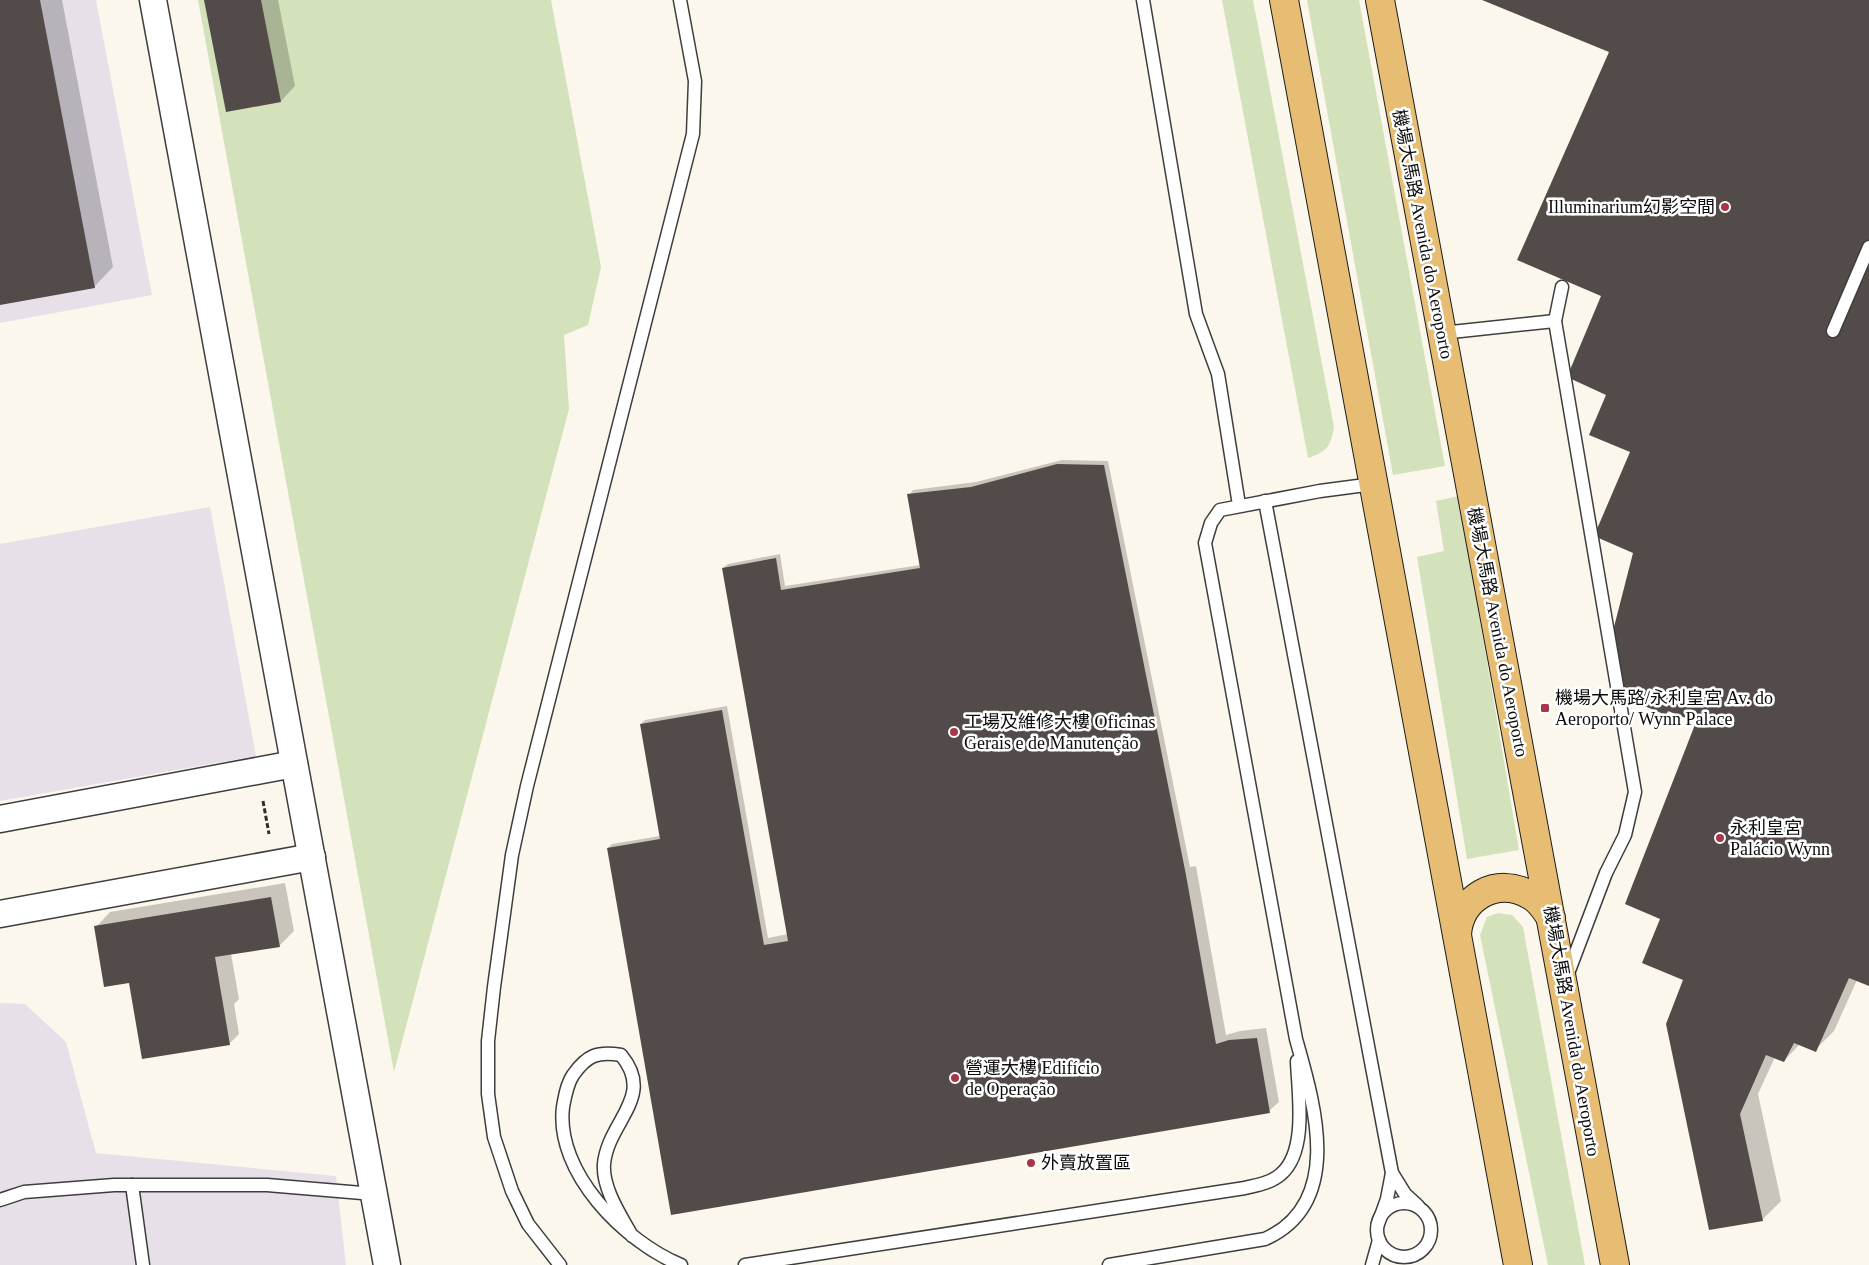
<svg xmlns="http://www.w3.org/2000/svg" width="1869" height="1265" viewBox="0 0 1869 1265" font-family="'Times New Roman','Noto Sans SC',serif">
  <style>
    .industrial { fill: #e7e0e9 }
    .green { fill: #d3e2ba }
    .shadow { fill: #0003 }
    .building { fill: #524b49 }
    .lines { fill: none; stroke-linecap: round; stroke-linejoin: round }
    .service-casing { stroke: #3e3e3e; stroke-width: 15 }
    .minor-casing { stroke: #3e3e3e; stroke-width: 29 }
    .primary-casing { stroke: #1c1c1c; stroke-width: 30 }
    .path { stroke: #2d2d2d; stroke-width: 3; stroke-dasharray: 5 2.5; stroke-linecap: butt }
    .service { stroke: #fff; stroke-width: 12 }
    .minor { stroke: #fff; stroke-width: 26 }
    .primary { stroke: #e6bd72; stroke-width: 28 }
    .poi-dot { fill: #a73748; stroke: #fff; stroke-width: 2 }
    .labels { text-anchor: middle; stroke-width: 5; stroke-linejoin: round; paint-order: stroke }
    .poi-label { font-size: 18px; fill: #0b0b0b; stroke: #fff; text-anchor: start }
    .street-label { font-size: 18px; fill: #0b0b0b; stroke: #fff }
  </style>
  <rect width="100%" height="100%" fill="#fcf7ec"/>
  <!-- industrial -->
  <g class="industrial">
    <polygon points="0,0 96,0 152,295 0,323"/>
    <polygon points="210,507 256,756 0,801 0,544"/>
    <polygon points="0,1003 25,1004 66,1042 96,1153 336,1176 346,1265 0,1265"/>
  </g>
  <!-- green -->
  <g class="green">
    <polygon points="198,0 551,0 601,267 588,325 564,335 569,409 394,1072"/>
    <path d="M1222 0H1253L1334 427C1331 447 1326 452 1308 458Z"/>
    <polygon points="1307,0 1359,0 1445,466 1393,475"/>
    <polygon points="1459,496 1519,850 1467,859 1417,557 1444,551 1436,501"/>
    <polygon points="1498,913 1512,915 1523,927 1585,1265 1548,1265 1480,935 1487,917"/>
  </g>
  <!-- shadow -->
  <g class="shadow">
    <polygon points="0,0 62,0 113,267 94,287 0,304"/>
    <polygon points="205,0 278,0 295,86 281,101"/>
    <polygon points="1485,0 1869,0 1869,985 1857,980 1834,1031 1815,1050 1800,1044 1784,1061 1775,1057 1758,1094 1781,1201 1762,1220 1685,979 1661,919 1697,722 1670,710 1666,714 1635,552 1632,452 1608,394 1603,295 1611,51"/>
    <polygon points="1062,460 1108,461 1190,867 1196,866 1226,1035 1240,1031 1266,1028 1279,1102 1269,1111 672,1214 608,848 612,844 660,836 641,724 645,720 727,706 768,938 788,934 723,568 728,564 780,554 785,586 920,565 909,495 913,490 976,482"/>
    <polygon points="285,883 294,931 279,946 231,954 239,999 234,1004 239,1034 229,1044 130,981 96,927 110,912"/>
  </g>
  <!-- building -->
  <g class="building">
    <polygon points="0,0 40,0 95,288 0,305"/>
    <polygon points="204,0 261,0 281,102 226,112"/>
    <polygon points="1482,0 1869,0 1869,986 1849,978 1816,1052 1794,1043 1784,1062 1766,1055 1740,1114 1763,1221 1709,1230 1666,1024 1683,980 1642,963 1660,919 1625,904 1696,722 1668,711 1666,715 1625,698 1614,627 1633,553 1594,536 1630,452 1589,435 1606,395 1567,377 1601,296 1517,260 1609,52"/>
    <polygon points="1057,464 1104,465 1186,875 1216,1044 1229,1040 1257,1038 1270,1113 671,1215 607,848 660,839 640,724 722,710 764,945 788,941 722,568 776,558 781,590 920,568 907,494 971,487"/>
    <polygon points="271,897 280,947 215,957 230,1045 142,1059 129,983 104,987 94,926"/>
  </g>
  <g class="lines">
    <defs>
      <g id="service">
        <polyline points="1143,0 1196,314 1218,374 1239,505"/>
        <polyline points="1562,287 1555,321 1635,792 1625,835 1606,873 1567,976"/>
        <polyline points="1833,331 1869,247"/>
        <polyline points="1442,333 1555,321"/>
        <polyline points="1265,501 1392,1173 1387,1199 1378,1224"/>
        <polyline points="1392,1173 1405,1194 1418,1206"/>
        <polyline points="132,1185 143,1265"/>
        <polyline points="0,1200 24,1192 114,1185 267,1185 374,1194"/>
        <circle cx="1404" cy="1230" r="27"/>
        <path d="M632 1236C621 1216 602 1188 604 1164 608 1121 656 1097 621 1055 598 1051 587 1055 573 1075 567 1084 565 1096 563 1107 555 1173 625 1242 681 1265"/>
        <polyline points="560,1265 528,1224 512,1191 494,1137 488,1094 488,1041 494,987 512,855 527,786 693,134 695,81 680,0"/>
        <path d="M745 1265 1245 1188C1257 1185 1271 1183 1281 1174 1308 1151 1298 1092 1297 1061"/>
        <path d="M1109 1265 1265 1239C1345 1203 1314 1103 1296 1039L1205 543 1211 523 1220 510 1320 491 1373 484"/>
        <polyline points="1372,1265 1379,1240"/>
      </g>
      <g id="minor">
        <polyline points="153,0 387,1265"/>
        <polyline points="0,819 294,764"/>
        <polyline points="0,914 312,857"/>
      </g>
      <g id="primary">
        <polyline points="1284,0 1518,1265"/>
        <polyline points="1380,0 1615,1265"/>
        <path d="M1457 934C1460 897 1497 876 1530 895 1540 900 1545 909 1551 918"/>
      </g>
    </defs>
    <!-- service casing -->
    <use href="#service" class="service-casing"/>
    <!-- minor casing -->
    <use href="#minor" class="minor-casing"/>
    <!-- primary casing -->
    <use href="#primary" class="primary-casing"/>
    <!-- path -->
    <polyline class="path" points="263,801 269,834"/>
    <!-- service -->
    <use href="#service" class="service"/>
    <!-- minor -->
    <use href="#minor" class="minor"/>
    <!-- primary -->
    <use href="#primary" class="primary"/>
  </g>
  <!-- markers -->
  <g class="poi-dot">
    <circle cx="1725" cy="207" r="5"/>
    <rect x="1540" y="703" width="10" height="10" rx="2.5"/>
    <circle cx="954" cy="732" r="5"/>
    <circle cx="1720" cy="838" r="5"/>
    <circle cx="955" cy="1078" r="5"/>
    <circle cx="1031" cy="1163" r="5"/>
  </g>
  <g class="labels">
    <!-- poi labels -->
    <g class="poi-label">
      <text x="1715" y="213" text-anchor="end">Illuminarium幻影空間</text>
      <text x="1555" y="704">機場大馬路/永利皇宮 Av. do<tspan x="1555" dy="21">Aeroporto/ Wynn Palace</tspan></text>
      <text x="964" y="728">工場及維修大樓 Oficinas<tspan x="964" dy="21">Gerais e de Manutenção</tspan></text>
      <text x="1730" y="834">永利皇宮<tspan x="1730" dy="21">Palácio Wynn</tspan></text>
      <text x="965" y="1074">營運大樓 Edifício<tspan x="965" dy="21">de Operação</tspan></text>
      <text x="1041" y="1169">外賣放置區</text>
    </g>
    <!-- street labels -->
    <g class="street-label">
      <text transform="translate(1423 234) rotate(79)" y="6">機場大馬路 Avenida do Aeroporto</text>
      <text transform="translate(1498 632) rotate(79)" y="6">機場大馬路 Avenida do Aeroporto</text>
      <text transform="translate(1572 1031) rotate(80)" y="6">機場大馬路 Avenida do Aeroporto</text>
    </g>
  </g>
</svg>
